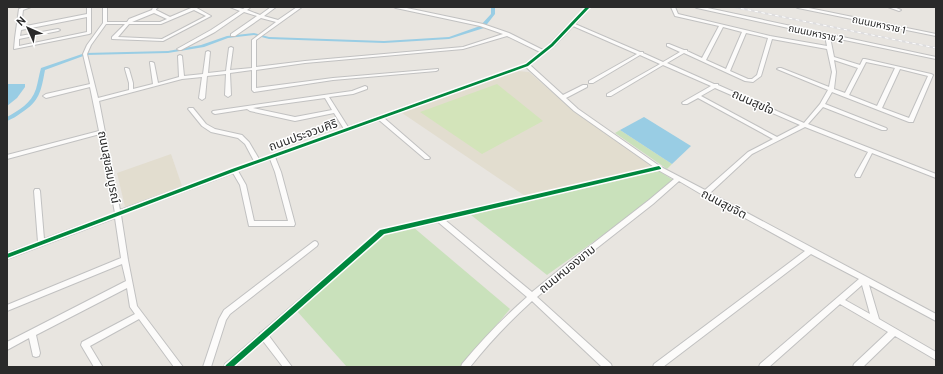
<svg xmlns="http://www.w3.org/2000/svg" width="943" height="374" viewBox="0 0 943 374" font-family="Cabin,'Noto Sans Thai',sans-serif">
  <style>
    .education { fill: #e2ddcf }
    .green { fill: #c9e1bb }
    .pitch { fill: #d3e4ba }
    .water { fill: #99cde4 }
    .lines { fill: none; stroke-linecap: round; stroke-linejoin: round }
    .canal { fill: #99cde4; fill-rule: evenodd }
    .minor-casing { stroke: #c1c1c1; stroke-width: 2 }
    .minor { fill: #fcfbfa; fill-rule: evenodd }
    .rail-casing { stroke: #deddde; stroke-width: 2 }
    .rail { stroke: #fff; stroke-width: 1; stroke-dasharray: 3.5; stroke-linecap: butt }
    .cycleway-casing { stroke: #fff; stroke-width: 3 }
    .cycleway { fill: #00873e; fill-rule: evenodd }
    .labels { text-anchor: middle; stroke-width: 3; stroke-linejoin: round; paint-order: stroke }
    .far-street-label { font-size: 10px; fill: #2a2a2a; stroke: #fff }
    .street-label { font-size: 12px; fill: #2a2a2a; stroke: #fff }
  </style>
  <rect width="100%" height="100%" fill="#e8e5e0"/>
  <!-- education -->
  <g class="education">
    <polygon points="518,71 529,72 576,113 653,167 525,196 402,113"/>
    <polygon points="171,154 182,186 125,207 117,173"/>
  </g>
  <!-- green -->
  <g class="green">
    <polygon points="620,130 672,164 667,169 615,133"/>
    <polygon points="659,171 673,180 652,200 547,275 471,215"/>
    <polygon points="413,227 510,309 461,367 347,367 296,310 383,234"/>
  </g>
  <!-- pitch -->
  <polygon class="pitch" points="497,84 543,121 482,154 420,112"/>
  <!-- water -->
  <g class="water">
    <polygon points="7,84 25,84 25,87 17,98 7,106"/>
    <polygon points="644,117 691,146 672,164 620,130"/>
  </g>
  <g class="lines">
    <!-- canal -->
    <path class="canal" d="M491 7H495V14L484 28 449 39 384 43 269 39 254 35 228 38 204 47 168 53 86 55 45 70C41 91 40 101 21 113 17 116 12 119 7 121V117C19 110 31 104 36 89 38 82 39 75 41 68L85 53 168 51 201 45 227 36 254 33 269 37 384 41 449 37 480 26 491 14Z"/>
    <defs>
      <g id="minor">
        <path d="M24 7H31L23 10 21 27 87 14V7H91V33L89 34 14 49 15 38 19 9ZM87 17V32L19 46V39L58 31 60 30 58 29 20 36 21 30Z"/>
        <path d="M103 7H107V22H127L129 19 152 10 153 7H159L156 9V10L170 17 191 8 190 7H195L211 16 163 41 112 39V37L125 24H106L91 45 87 54 98 98 129 90V83L125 69V68H127L129 69 133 83V89L153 84 150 63V62H152L154 63 158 83 179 77 178 56 180 55 182 56 184 76 203 74 206 52 208 51 210 52 208 73 226 71 229 48 231 47 233 48 230 70 252 68V40L276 22 261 18 235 36H231V34L257 16 244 12 215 32 181 50H179L177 49 211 30 240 11 230 7H236L243 9 246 7H251L247 10 260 15 271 7H276L264 16 278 20 297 7H302L256 40V67L305 61 463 47 503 34 480 26 396 8 394 7H402L483 24 509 33 543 50 550 44 586 7H590L575 24 640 52H643V53L663 62 680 52 667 46V44H669L684 50H687V51L702 58 719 26 675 16 671 7H675L678 14 770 36 827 46 825 36 697 8 695 7H703L936 57V59L830 37 834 57 860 65 863 59H865L931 74 933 75 913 122H909L832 92 825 104 886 128 887 129 886 130H882L823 107 808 124 936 174V178L872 153 860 177H856L855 175 868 152 805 127 752 154 710 193 936 314V321L869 285 879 319 936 352V360L895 336 863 367H853L854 364 888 332 840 304 769 367H759L760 364 859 279 811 254 663 367H653L654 364 805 251 705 196H702L701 194 679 181 653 204 569 270 537 297 611 364 612 367H602L532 301C509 322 489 343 470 367H461L462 364C482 340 503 318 527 297L438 222 384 234 269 336 292 367H283L263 341 234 367H224L225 364 259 335 260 333 263 331 380 230 654 167 574 111 526 67 384 118 429 157 430 158 429 159H425L379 120 275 157 281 172 295 224 294 226H249L240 185 233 173 121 215 128 260 137 306 183 367H174L139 319 90 346 102 366V367H94L81 345 82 342 135 314 130 307 127 288 36 335 40 353 39 356 36 357 33 356 29 338 7 350V342L126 281 122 264 7 311V305L121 258 115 218 7 259V253L38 242 34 191 35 189H39L40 191 44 239 115 213 100 134 7 159V155L99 131 90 87 46 98 43 96 46 94 90 84 83 54 87 45 103 23ZM194 10 206 16 162 39 118 37 129 24H161ZM154 13 167 19 160 22H132ZM573 26 637 54 589 81V83H593L640 55 660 64 607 94V96H611L663 65 711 86 683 102 682 103 683 104H687L698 98 773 139 748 152 705 190 661 167 578 109 566 98 587 87V85H583L563 95 530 65 554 46ZM723 27 742 32 726 69 706 60ZM746 33 768 38 757 75 752 79H748L730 71ZM507 36 540 52 525 64 348 127 329 97 353 94 367 89V87L365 86 352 91 213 111 212 112 213 113 215 114 247 109 250 111 295 121 334 113 344 129 259 159 249 142 242 135 215 129 206 124 193 108H189L188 109 189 110 202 126 211 132 238 138 245 144 254 161 120 210 99 101 182 79 202 77 199 98 202 100 205 98 207 76 226 74 225 95 228 97 231 95 230 73 252 70V90L254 92 333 80 436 71 438 70V69L333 78 256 88V70L305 63 463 49ZM772 39 827 49 832 72 829 87 781 68H779L777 69 828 90 820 104 804 123 718 85V84H714L667 63 684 53 745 81 753 82 761 76ZM834 60 858 68 845 93 834 89 836 72ZM866 62 895 68 877 106 849 95ZM900 69 928 76 909 118 882 108ZM715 88 800 125 777 137 701 96ZM325 98 332 110 295 117 253 108ZM270 159 275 172 288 221H254L246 185 238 171ZM658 170 674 179 649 200 564 266 532 292 445 220ZM862 285 870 314 845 300Z"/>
        <polygon points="796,7 804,7 936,34 936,36 798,8"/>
        <polygon points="888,7 894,7 901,10 899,11"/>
        <polygon points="315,241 317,242 318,244 317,246 230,314 226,320 211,367 203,367 219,319 224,310 313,242"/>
      </g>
    </defs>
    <!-- minor casing -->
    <use href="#minor" class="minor-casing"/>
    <!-- minor -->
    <use href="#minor" class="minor"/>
    <defs>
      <polyline id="rail" points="734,7 936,48"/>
    </defs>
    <!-- rail casing -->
    <use href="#rail" class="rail-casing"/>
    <!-- rail -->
    <use href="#rail" class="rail"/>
    <defs>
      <g id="cycleway">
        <polygon points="586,7 590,7 553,46 528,66 236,171 7,258 7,254 232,169 526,64 551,44"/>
        <polygon points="659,166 661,168 661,169 384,234 233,367 225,367 226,365 380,230"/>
      </g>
    </defs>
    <!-- cycleway casing -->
    <use href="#cycleway" class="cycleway-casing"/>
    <!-- cycleway -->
    <use href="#cycleway" class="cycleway"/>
  </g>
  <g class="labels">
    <!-- far-street labels -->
    <g class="far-street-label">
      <text transform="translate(879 24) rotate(12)" y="4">ถนนมหาราช 1</text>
      <text transform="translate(816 33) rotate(12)" y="4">ถนนมหาราช 2</text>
    </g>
    <!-- street labels -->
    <g class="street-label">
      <text transform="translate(753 102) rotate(24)" y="4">ถนนสุขใจ</text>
      <text transform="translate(303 135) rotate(-20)" y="4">ถนนประจวบศิริ</text>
      <text transform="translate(109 167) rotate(79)" y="4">ถนนสุขสมบูรณ์</text>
      <text transform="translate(724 204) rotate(28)" y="4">ถนนสุขจิต</text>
      <text transform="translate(567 269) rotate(-39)" y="4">ถนนหนองขาม</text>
    </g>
  </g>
  <!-- border -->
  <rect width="943" height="374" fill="none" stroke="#2a2a2a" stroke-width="16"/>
  <!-- north arrow -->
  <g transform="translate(28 28) rotate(315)" stroke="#ffffff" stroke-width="3" paint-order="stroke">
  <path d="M0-3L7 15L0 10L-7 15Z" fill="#2a2a2a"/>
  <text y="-6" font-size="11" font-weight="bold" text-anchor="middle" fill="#2a2a2a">N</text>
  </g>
</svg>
